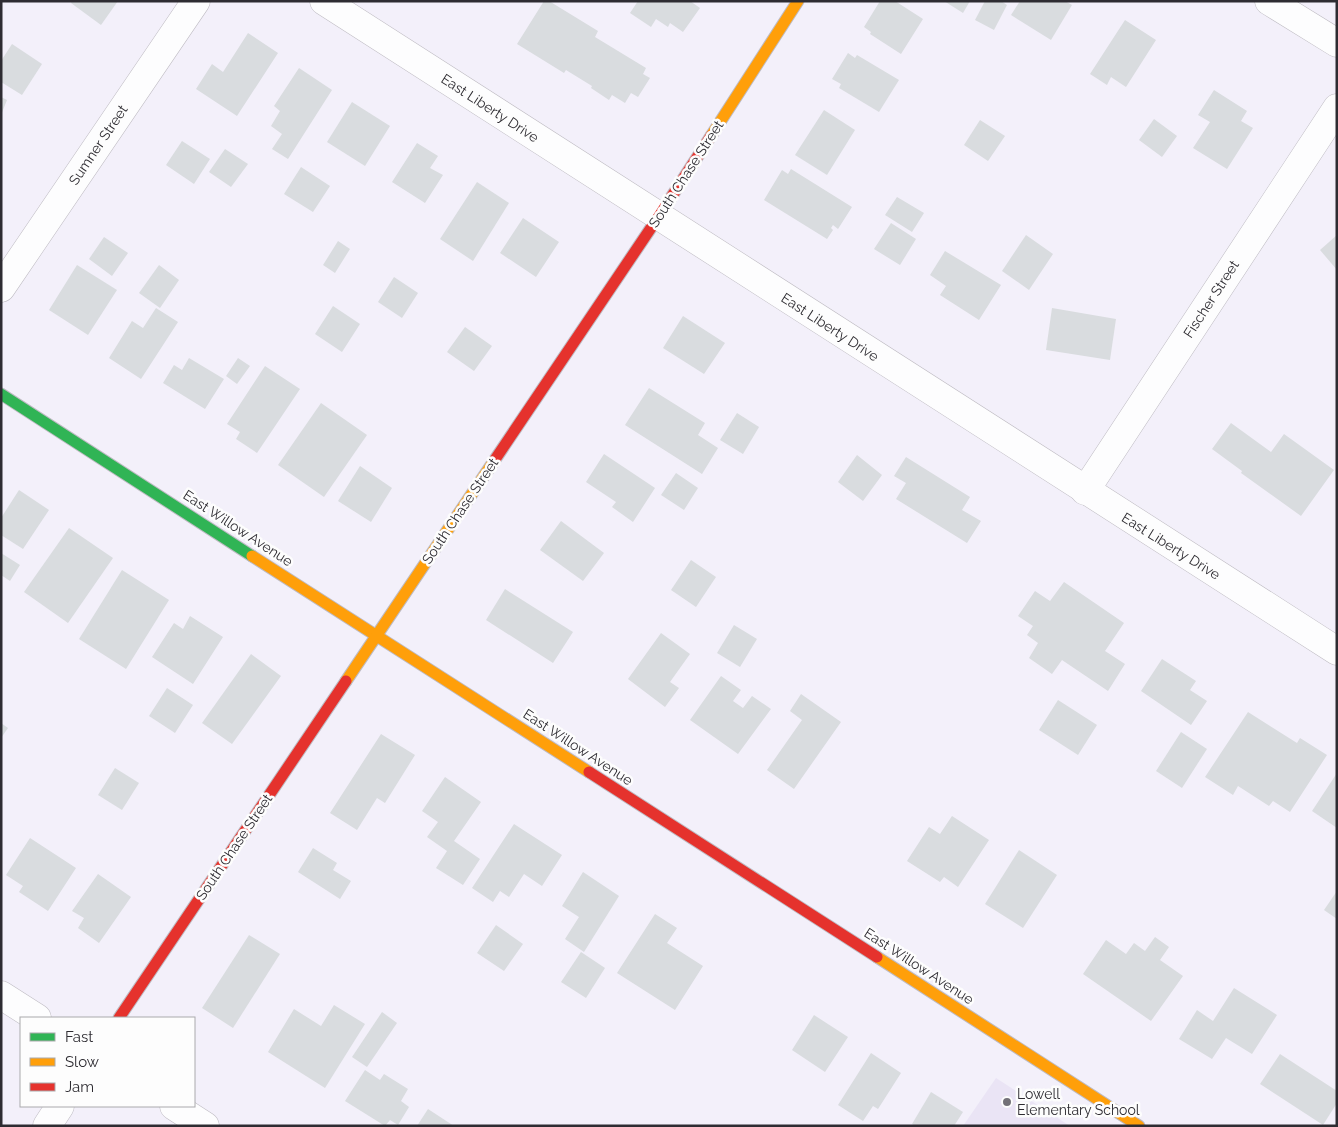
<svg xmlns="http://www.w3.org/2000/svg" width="1338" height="1127" viewBox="0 0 1338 1127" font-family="Raleway,sans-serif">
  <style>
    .built { fill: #eae4f5 }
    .building { fill: #d9dcdf }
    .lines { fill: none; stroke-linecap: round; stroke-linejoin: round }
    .street-casing { stroke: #bebbc2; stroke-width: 29 }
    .fast-casing { stroke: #bebbc2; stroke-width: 13 }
    .slow-casing { stroke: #bebbc2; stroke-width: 13 }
    .jam-casing { stroke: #bebbc2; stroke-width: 13 }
    .street { stroke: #fdfdfe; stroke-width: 28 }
    .fast { stroke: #30b455; stroke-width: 11 }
    .slow { stroke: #ff9f0a; stroke-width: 11 }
    .jam { stroke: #e5322d; stroke-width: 11 }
    .poi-dot { fill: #737178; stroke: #fdfdfd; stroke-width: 2 }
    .labels { text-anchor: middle; stroke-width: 5; stroke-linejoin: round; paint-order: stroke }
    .street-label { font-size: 14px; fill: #2e2c32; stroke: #fdfdfd }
    .poi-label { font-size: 14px; fill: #2e2c32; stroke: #fdfdfd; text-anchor: start }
  </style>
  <rect width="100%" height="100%" fill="#f3f0fa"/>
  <!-- built -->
  <polygon class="built" points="996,1078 1070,1126 963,1126"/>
  <!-- building -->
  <g class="building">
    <polygon points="72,1 118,1 101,25 71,3"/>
    <polygon points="544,1 549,1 598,31 595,37 646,68 643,74 650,78 638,97 631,93 625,103 612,95 609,100 591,88 592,86 566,70 564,73 517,44"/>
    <polygon points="638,1 690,1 700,8 683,32 670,23 668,27 656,19 651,27 630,13"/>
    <polygon points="880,1 895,1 923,19 901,54 870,34 871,32 864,27"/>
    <polygon points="944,1 970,1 963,13"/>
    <polygon points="985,1 1001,1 1007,5 994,30 975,20"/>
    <polygon points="1020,1 1065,1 1072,5 1051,40 1011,15"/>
    <polygon points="1125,20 1156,40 1126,87 1111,77 1107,85 1090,74"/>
    <polygon points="248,33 278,53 237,116 196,89 212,64 223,72"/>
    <polygon points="12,44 42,64 22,95 1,82 1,61"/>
    <polygon points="848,53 855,58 857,55 899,80 879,112 839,88 841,84 832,79"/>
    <polygon points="299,68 332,90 288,159 272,149 282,134 271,126 280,111 274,106"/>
    <polygon points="1214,90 1247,111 1241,121 1253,128 1227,169 1193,148 1210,122 1198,115"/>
    <polygon points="1,97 7,100 1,115"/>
    <polygon points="352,102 390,126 365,166 327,142"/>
    <polygon points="824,110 855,130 827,175 795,155"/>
    <polygon points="1154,119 1177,136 1162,157 1139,140"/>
    <polygon points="980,120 1005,136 988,161 964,145"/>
    <polygon points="182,141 210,159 194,184 166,165"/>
    <polygon points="417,143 438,156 430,168 443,175 425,203 392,182"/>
    <polygon points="225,149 248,164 231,187 209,172"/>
    <polygon points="301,167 330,186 313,212 284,194"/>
    <polygon points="791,169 852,207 838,229 833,225 831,228 833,230 827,239 764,200 782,170 788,174"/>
    <polygon points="477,182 509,203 473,261 440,239"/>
    <polygon points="897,197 924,213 912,232 885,215"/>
    <polygon points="523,218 559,242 536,277 500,253"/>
    <polygon points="891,223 916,239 900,265 874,249"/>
    <polygon points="1026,235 1053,254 1029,290 1002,271"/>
    <polygon points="1337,235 1337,270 1320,250"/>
    <polygon points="104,237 128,253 112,276 89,259"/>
    <polygon points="338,241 350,249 335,273 323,265"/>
    <polygon points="945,251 1001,285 979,320 940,295 946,286 930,275"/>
    <polygon points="77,265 117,290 88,335 49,310"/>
    <polygon points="159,265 179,280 160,308 139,293"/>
    <polygon points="394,277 418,293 402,318 378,302"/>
    <polygon points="333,306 360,324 342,352 315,334"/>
    <polygon points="156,308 178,322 141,379 109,358 132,321 143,328"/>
    <polygon points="1052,308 1116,319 1110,360 1046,350"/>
    <polygon points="683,316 725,343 704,374 663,348"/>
    <polygon points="465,327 492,346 474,371 447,352"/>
    <polygon points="189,358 224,379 205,409 163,383 174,365 182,370"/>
    <polygon points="238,358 250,366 237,384 226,376"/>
    <polygon points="265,366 300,389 257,453 236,439 240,432 227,424"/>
    <polygon points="649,388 705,423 698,435 718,448 702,474 625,425"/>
    <polygon points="321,403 367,435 324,497 278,465"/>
    <polygon points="737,413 759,427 743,454 720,440"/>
    <polygon points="1231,423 1271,452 1284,434 1334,470 1301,516 1241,473 1242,471 1212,449"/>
    <polygon points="604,454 655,488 633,522 612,507 616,502 586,482"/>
    <polygon points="857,455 882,475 863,501 838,482"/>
    <polygon points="906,457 970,497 962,510 981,521 967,543 896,499 906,483 894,476"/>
    <polygon points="360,466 392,488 371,522 338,501"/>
    <polygon points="676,473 698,488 684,510 661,495"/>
    <polygon points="19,490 49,510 23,549 1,535 1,518"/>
    <polygon points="561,521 604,553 583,581 540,550"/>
    <polygon points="69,528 113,558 68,623 24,592"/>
    <polygon points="1,553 20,565 10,581 1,575"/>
    <polygon points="691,560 716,577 696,607 671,590"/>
    <polygon points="122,570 169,600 126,669 79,639"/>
    <polygon points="1064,582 1124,623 1105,651 1125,664 1108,691 1062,660 1052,674 1029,658 1038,643 1027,635 1033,626 1018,616 1035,591 1050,601"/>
    <polygon points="505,589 573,632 553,663 486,620"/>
    <polygon points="190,616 223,637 193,684 152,657 174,623 183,629"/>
    <polygon points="734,625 757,639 740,667 717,653"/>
    <polygon points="661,633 690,654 670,682 679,688 665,707 628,679"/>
    <polygon points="251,654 281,676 232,744 202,723"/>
    <polygon points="1162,659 1196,681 1190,690 1207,701 1191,725 1141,691"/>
    <polygon points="721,676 741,690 733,701 743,708 752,696 771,709 738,754 690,720"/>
    <polygon points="167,688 193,705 175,733 149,716"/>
    <polygon points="801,694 841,722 794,789 767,770 802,720 790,711"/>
    <polygon points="1058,700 1097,725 1078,755 1039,730"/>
    <polygon points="1248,712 1297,743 1300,738 1327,755 1290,812 1273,801 1269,806 1238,786 1233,795 1205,777"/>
    <polygon points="1,723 8,728 1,738"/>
    <polygon points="1181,732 1207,749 1182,788 1156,771"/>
    <polygon points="381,734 415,755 385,803 377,798 357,830 330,813"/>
    <polygon points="115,768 139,783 122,810 98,795"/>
    <polygon points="1337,773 1337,828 1312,811"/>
    <polygon points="445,777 481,802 454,841 480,859 463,885 436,868 447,851 427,837 438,822 422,811"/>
    <polygon points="952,816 989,840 958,887 944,877 940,882 907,861 929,827 940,834"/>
    <polygon points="514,824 562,855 542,886 524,874 509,897 500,891 493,902 472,888"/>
    <polygon points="30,838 76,868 48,911 19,892 23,886 6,875"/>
    <polygon points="313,848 337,863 333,870 351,881 340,899 298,872"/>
    <polygon points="1019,850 1057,875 1023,928 985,904"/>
    <polygon points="583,872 619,896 584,952 565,939 579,917 562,906"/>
    <polygon points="98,874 131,897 99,943 78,928 84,918 72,911"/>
    <polygon points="1337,891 1337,919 1324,910"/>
    <polygon points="655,914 677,928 667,943 703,966 675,1010 617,973"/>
    <polygon points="496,925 523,944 504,971 477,953"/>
    <polygon points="249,935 280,954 233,1028 202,1008"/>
    <polygon points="1155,937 1169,947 1160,960 1183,976 1151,1021 1083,974 1106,940 1126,954 1134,943 1145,951"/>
    <polygon points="581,952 605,968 586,998 561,982"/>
    <polygon points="1234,988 1277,1015 1252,1054 1226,1038 1212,1059 1179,1039 1197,1010 1213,1021"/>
    <polygon points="334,1005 365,1024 325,1088 268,1052 294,1009 321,1026"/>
    <polygon points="382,1012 397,1023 367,1067 352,1057"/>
    <polygon points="814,1015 848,1037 825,1072 792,1050"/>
    <polygon points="871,1053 901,1073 878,1109 873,1106 863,1121 838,1105"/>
    <polygon points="1280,1054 1337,1091 1337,1103 1323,1125 1260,1084"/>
    <polygon points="365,1070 380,1080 384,1074 408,1089 401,1101 409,1107 398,1125 390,1120 385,1126 345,1101"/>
    <polygon points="931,1092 963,1112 954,1126 915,1126 912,1124"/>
    <polygon points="428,1109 454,1126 417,1126"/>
  </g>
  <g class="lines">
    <defs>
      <g id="street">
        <polyline points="324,1 1337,651"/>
        <polyline points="1269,1 1337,43"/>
        <polyline points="1,288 196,1"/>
        <polyline points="1085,491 1337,108"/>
        <polyline points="1,995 37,1018"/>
        <polyline points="174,1106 205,1126"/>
        <polyline points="47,1126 60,1106"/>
      </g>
      <polyline id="fast" points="1,394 252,556"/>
      <g id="slow">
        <polyline points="711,136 798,1"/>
        <polyline points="252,556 589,772"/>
        <polyline points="346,681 494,461"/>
        <polyline points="877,957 1139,1126"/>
      </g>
      <g id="jam">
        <polyline points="494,461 659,216 711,136"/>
        <polyline points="589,772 877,957"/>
        <polyline points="119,1018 346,681"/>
      </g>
    </defs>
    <!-- street casing -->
    <use href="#street" class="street-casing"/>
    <!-- fast casing -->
    <use href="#fast" class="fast-casing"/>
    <!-- slow casing -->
    <use href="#slow" class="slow-casing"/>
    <!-- jam casing -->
    <use href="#jam" class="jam-casing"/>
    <!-- street -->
    <use href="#street" class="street"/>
    <!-- fast -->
    <use href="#fast" class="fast"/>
    <!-- slow -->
    <use href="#slow" class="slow"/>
    <!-- jam -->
    <use href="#jam" class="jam"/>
  </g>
  <!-- markers -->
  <circle class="poi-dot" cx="1007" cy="1102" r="5"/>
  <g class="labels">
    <!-- street labels -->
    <g class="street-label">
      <text transform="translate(490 108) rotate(33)" y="5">East Liberty Drive</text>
      <text transform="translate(98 145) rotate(-56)" y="5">Sumner Street</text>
      <text transform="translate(686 174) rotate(-57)" y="5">South Chase Street</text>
      <text transform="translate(1211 299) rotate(-57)" y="5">Fischer Street</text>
      <text transform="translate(830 327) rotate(33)" y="5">East Liberty Drive</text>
      <text transform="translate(460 511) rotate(-56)" y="5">South Chase Street</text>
      <text transform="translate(238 528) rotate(33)" y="5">East Willow Avenue</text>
      <text transform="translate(1171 546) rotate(32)" y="5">East Liberty Drive</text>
      <text transform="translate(578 747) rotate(33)" y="5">East Willow Avenue</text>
      <text transform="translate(234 847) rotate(-56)" y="5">South Chase Street</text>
      <text transform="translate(919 966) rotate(33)" y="5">East Willow Avenue</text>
    </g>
    <!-- poi labels -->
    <g class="poi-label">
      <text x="1017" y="1099">Lowell<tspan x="1017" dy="16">Elementary School</tspan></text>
    </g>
  </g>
  <!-- border -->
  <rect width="1338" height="1127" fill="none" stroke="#2e2c32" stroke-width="5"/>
  <!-- legend -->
  <rect x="20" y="1017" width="175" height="90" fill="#fdfdfd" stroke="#aaa9ac"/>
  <rect x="30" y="1033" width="25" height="8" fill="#30b455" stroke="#aaa9ac"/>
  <text x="65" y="1042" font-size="15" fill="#2e2c32">Fast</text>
  <rect x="30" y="1058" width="25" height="8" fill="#ff9f0a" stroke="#aaa9ac"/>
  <text x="65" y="1067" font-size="15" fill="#2e2c32">Slow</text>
  <rect x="30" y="1083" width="25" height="8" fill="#e5322d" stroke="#aaa9ac"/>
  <text x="65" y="1092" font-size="15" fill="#2e2c32">Jam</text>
</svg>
